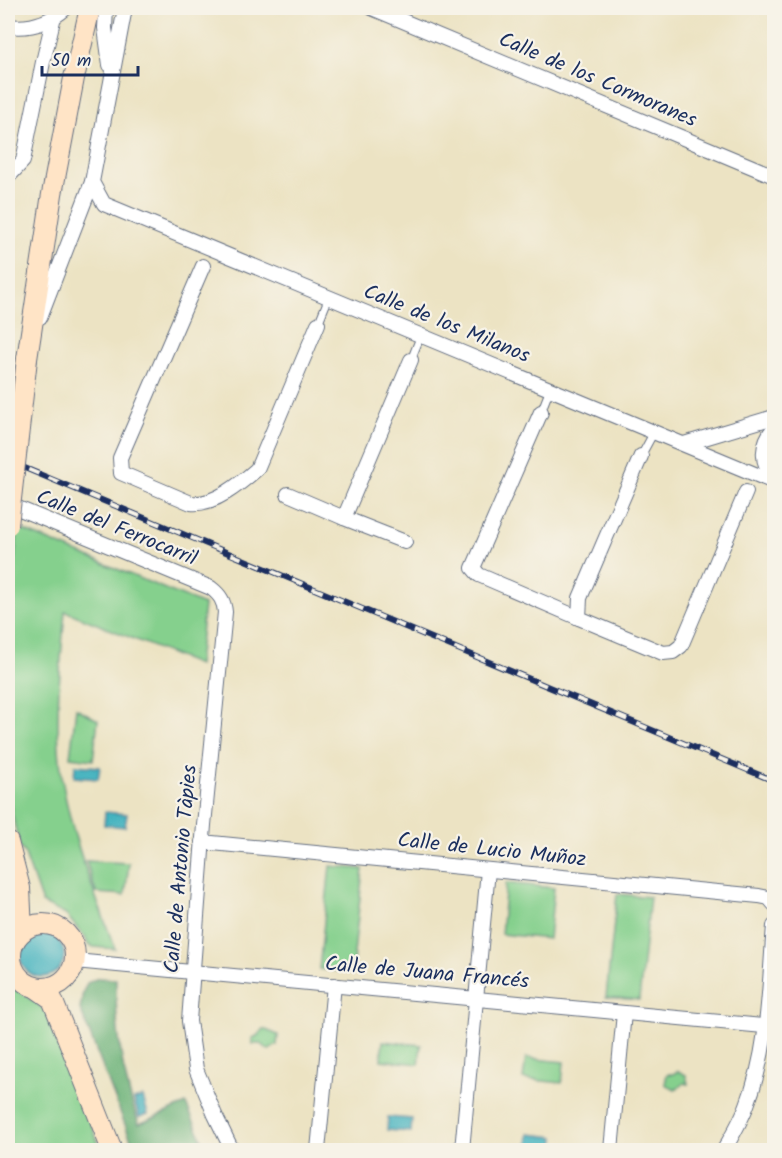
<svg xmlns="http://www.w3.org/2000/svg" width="782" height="1158" viewBox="0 0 782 1158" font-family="Kalam,sans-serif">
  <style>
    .green { fill: #85d08d; stroke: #508076; stroke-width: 1.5 }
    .forest { fill: #6cb278; stroke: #44706b; stroke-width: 1.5 }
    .water { fill: #44b3bf; stroke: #30718e; stroke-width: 1.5 }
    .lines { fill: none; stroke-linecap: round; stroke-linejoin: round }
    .lane-casing { stroke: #646e81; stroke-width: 9 }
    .street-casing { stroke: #646e81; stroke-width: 16 }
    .secondary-casing { stroke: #646e81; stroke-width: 22 }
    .lane { stroke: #fff; stroke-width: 7 }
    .street { stroke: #fff; stroke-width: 14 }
    .secondary { stroke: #ffe4c6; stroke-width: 20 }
    .rail-casing { stroke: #1b2f5e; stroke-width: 6 }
    .rail { stroke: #f7f3e8; stroke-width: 4; stroke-dasharray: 11; stroke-linecap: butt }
    .secondary-bridge-casing { stroke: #646e81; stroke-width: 22; stroke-linecap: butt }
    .secondary-bridge { stroke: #ffe4c6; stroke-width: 20 }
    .labels { text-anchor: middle; stroke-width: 4.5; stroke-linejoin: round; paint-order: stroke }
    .street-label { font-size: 21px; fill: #1b2f5e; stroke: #f7f3e8 }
  </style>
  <rect width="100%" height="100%" fill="#f7f3e8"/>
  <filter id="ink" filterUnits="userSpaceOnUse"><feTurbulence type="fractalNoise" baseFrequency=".0167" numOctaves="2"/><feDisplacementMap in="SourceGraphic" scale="12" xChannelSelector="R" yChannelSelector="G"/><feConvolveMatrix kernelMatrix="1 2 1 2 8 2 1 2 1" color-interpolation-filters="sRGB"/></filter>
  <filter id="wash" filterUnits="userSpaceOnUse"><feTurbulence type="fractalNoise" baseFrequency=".008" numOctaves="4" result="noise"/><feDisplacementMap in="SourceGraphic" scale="24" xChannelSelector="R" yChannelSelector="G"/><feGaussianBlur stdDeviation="1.35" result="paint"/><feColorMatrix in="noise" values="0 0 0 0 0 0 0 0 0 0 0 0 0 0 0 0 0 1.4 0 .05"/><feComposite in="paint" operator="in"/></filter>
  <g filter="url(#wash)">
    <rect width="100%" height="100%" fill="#ece3c3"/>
    <!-- green -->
    <g class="green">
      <path d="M18 528 204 605 198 665 65 611C61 660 55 711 60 761 66 826 93 888 115 949L94 947 88 945 85 937 66 915 42 903 24 852 20 848 8 796V616Z"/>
      <polygon points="76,708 98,720 93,760 70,757"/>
      <polygon points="86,861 129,863 125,895 96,893"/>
      <polygon points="330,866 363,869 352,972 319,969"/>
      <polygon points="506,883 554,888 549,939 501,934"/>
      <polygon points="617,894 650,897 639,1000 606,997"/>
      <path d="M8 980C20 995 37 1001 52 1016L101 1150H8Z"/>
      <polygon points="262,1030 266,1030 278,1035 277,1045 269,1050 260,1044 253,1044 252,1038 257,1036"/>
      <polygon points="383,1041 421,1045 419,1064 381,1060"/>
      <polygon points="526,1058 564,1062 562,1083 523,1079"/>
      <polygon points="678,1071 686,1075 688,1084 684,1083 675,1090 665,1084 667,1074 673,1074"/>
    </g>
    <!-- forest -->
    <path class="forest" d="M98 978 116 979C115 1029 122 1076 139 1124L186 1104 202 1139 176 1150H135L80 1009 83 992 87 983Z"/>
    <!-- water -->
    <g class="water">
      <polygon points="75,765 100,767 98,779 74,777"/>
      <polygon points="105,812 127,814 125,827 104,825"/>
      <circle cx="42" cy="955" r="22"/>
      <polygon points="143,1097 148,1114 139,1117 134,1100"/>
      <polygon points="388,1117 412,1119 411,1132 387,1130"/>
      <polygon points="529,1134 555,1137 554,1150 528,1148"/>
    </g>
  </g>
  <g filter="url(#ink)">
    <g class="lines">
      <defs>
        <g id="lane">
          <polyline points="318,324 329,297"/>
          <polyline points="411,360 421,335"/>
          <polyline points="541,412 550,389"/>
          <polyline points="641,456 654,432"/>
        </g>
        <g id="street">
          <polyline points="106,8 105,28 110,65"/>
          <polyline points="125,8 92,182 104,204 774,482"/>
          <polyline points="372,8 774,176"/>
          <path d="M8 26C30 29 49 23 66 8"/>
          <polyline points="8,175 10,175 23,161 43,62 56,8"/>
          <path d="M203 266 120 458 121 473 191 503C214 506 241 483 257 469L318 324"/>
          <polyline points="40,317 92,182"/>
          <polyline points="541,412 473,568 479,575 579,618"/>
          <path d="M774 428C762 442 759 463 774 476"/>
          <polyline points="684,444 774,417"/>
          <polyline points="641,456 580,598 579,618 663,653 673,652 681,646 746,492"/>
          <polyline points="288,494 344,518 411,360"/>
          <path d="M8 504 211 588C220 595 224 601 225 612L204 825 189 1021 196 1069 215 1115 232 1150"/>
          <polyline points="344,518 405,542"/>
          <polyline points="202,842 759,896 769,898 774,904"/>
          <polyline points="8,944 16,940"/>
          <polyline points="8,961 13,965"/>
          <polyline points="75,961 774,1027"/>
          <polyline points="318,1150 334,985"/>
          <polyline points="462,1150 488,870"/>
          <polyline points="611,1150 624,1013"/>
          <path d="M724 1150C732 1136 741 1121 747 1105 769 1049 769 986 774 926"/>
        </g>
        <g id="secondary">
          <polyline points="27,359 52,194 74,78 90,8"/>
          <polyline points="8,842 20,888 22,932"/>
          <circle cx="43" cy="956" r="32"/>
          <polyline points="35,987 52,999 112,1150"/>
        </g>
      </defs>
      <!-- lane casing -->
      <use href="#lane" class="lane-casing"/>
      <!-- street casing -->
      <use href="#street" class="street-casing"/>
      <!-- secondary casing -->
      <use href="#secondary" class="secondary-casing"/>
      <!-- lane -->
      <use href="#lane" class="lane"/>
      <!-- street -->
      <use href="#street" class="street"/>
      <!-- secondary -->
      <use href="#secondary" class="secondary"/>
      <defs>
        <polyline id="rail" points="8,461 774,781"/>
      </defs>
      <!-- rail casing -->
      <use href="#rail" class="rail-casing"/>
      <!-- rail -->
      <use href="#rail" class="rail"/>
      <defs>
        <polyline id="secondary-bridge" points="8,525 27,359"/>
      </defs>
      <!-- secondary-bridge casing -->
      <use href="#secondary-bridge" class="secondary-bridge-casing"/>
      <!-- secondary-bridge -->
      <use href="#secondary-bridge" class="secondary-bridge"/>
    </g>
  </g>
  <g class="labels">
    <!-- street labels -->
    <g class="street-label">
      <text transform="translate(598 79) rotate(23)" y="7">Calle de los Cormoranes</text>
      <text transform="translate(447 323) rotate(22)" y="7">Calle de los Milanos</text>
      <text transform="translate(117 527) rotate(22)" y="7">Calle del Ferrocarril</text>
      <text transform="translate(492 849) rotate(6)" y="7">Calle de Lucio Muñoz</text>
      <text transform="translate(180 869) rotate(-85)" y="7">Calle de Antonio Tàpies</text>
      <text transform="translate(427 972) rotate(5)" y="7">Calle de Juana Francés</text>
    </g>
  </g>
  <!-- margin -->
  <rect width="782" height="1158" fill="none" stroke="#f7f3e8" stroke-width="30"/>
  <!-- scale -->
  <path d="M42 66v9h96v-9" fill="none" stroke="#1b2f5e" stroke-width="3"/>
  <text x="51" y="66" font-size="18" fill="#1b2f5e" stroke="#f7f3e8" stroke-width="4.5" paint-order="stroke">50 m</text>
</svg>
